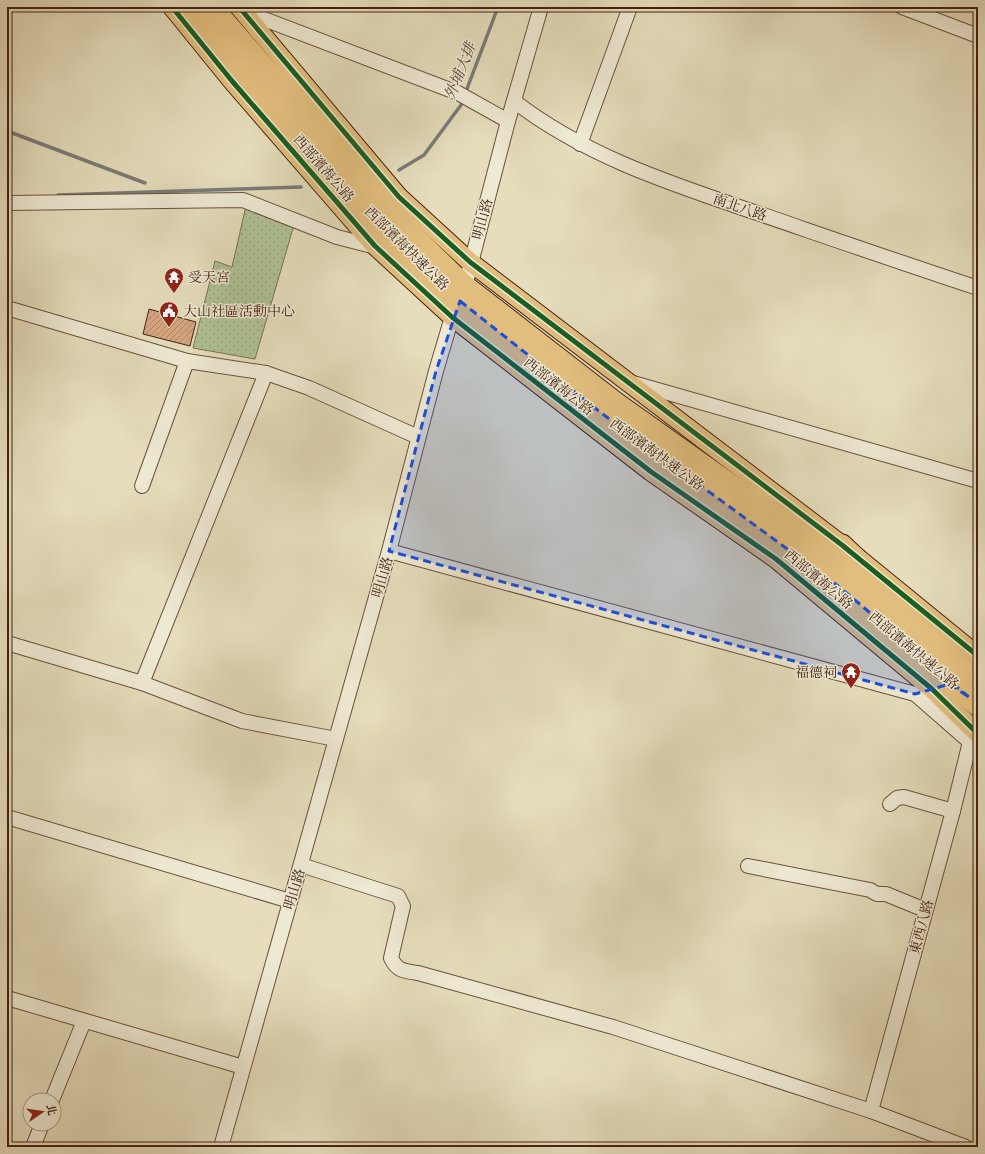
<svg xmlns="http://www.w3.org/2000/svg" width="985" height="1154" viewBox="0 0 985 1154" font-family="'IM FELL Great Primer','Noto Serif TC',serif">
  <style>
    .park { fill: url(#park-dots); stroke: #7a7254 }
    .lines { fill: none; stroke-linecap: round; stroke-linejoin: round }
    .stream { stroke: #797c79; stroke-width: 3.5 }
    .building { fill: url(#building-hatch); stroke: #442112 }
    .minor-casing { stroke: #6c503c; stroke-width: 16 }
    .major-casing { stroke: #442112; stroke-width: 20 }
    .highway-casing { stroke: #442112; stroke-width: 23 }
    .minor { stroke: #eee9d3; stroke-width: 14 }
    .major { stroke: #e2be7e; stroke-width: 18 }
    .highway { stroke: #e2be7e; stroke-width: 21 }
    .cycleway-casing { stroke: #eee9d3; stroke-width: 8 }
    .cycleway { stroke: #1b5e20; stroke-width: 5 }
    .marked { fill: #1d4ed8; fill-opacity: 0.2; stroke: #1d4ed8; stroke-width: 3; stroke-dasharray: 8 5; stroke-linejoin: round }
    .labels { text-anchor: middle; stroke-width: 3; stroke-linejoin: round; paint-order: stroke }
    .street-label { font-size: 14px; fill: #442112; stroke: #eee9d3 }
    .poi-label { font-size: 14px; fill: #442112; stroke: #eee9d3; text-anchor: start }
    .water-label { font-size: 15px; font-style: italic; fill: #5a473d; stroke: #eee9d3 }
  </style>
  <defs>
    <pattern id="park-dots" width="8" height="8" patternUnits="userSpaceOnUse"><rect width="8" height="8" fill="#afc295"/><path d="M2 2h.1M6 6h.1" fill="none" stroke="#98a67f" stroke-width="1.8" stroke-linecap="round"/></pattern>
    <pattern id="building-hatch" width="6" height="6" patternUnits="userSpaceOnUse"><rect width="6" height="6" fill="#d5a67f"/><path d="M-1 1l2-2M0 6l6-6M5 7l2-2" fill="none" stroke="#ae8767"/></pattern>
  </defs>
  <rect width="100%" height="100%" fill="#e5ddbc"/>
  <filter id="stains"><feTurbulence type="fractalNoise" baseFrequency=".005" numOctaves="4"/><feColorMatrix values="0 0 0 0 .2 0 0 0 0 .09 0 0 0 0 .02 0 0 0 .5 -.17"/></filter>
  <radialGradient id="worn" r=".72"><stop offset=".6" stop-color="#630" stop-opacity="0"/><stop offset="1" stop-color="#630" stop-opacity=".3"/></radialGradient>
  <!-- park -->
  <polygon class="park" points="246,206 294,225 255,359 193,348 215,261 232,267"/>
  <g class="lines">
    <!-- stream -->
    <g class="stream">
      <polyline points="465,94 498,7"/>
      <polyline points="7,131 145,183"/>
      <polyline points="399,170 424,155 461,105 463,100"/>
      <polyline points="58,195 301,187"/>
    </g>
  </g>
  <!-- building -->
  <polygon class="building" points="149,309 196,322 190,346 143,334"/>
  <g class="lines">
    <defs>
      <g id="minor">
        <polyline points="902,7 978,36"/>
        <polyline points="243,11 458,93 508,121"/>
        <path d="M514 101C586 157 675 185 760 214 833 239 905 264 978 288"/>
        <polyline points="580,144 630,7"/>
        <polyline points="7,203 243,200 337,237 376,247"/>
        <polyline points="7,308 187,361 266,373 309,388 418,437"/>
        <polyline points="633,383 978,481"/>
        <polyline points="142,486 187,361"/>
        <polyline points="389,551 915,694 932,689"/>
        <polyline points="7,643 142,683 242,721 336,739"/>
        <polyline points="142,683 266,373"/>
        <polyline points="890,804 897,798 904,797 953,811"/>
        <polyline points="7,817 290,901"/>
        <path d="M301 865 398 896 403 906 391 958C397 971 404 971 418 973L613 1027 871 1111 966 1147"/>
        <polyline points="748,866 870,890 877,894 886,894 925,910"/>
        <polyline points="7,998 243,1067"/>
        <polyline points="52,1100 84,1021"/>
        <polyline points="871,1111 953,811 970,742 915,694"/>
        <polyline points="33,1147 42,1124"/>
        <polyline points="221,1147 389,551 436,371 452,317 465,286 508,121 541,7"/>
      </g>
      <g id="major">
        <polyline points="172,7 232,81 375,246 452,317 650,471 776,559 932,689 978,734"/>
        <polyline points="239,7 399,197 470,262 842,545 978,656"/>
      </g>
      <g id="highway">
        <polyline points="189,7 392,238 460,301 600,412 842,589 978,706"/>
        <polyline points="212,7 401,224 465,286 616,403 852,571 978,682"/>
        <polyline points="842,545 866,568"/>
      </g>
    </defs>
    <!-- minor casing -->
    <use href="#minor" class="minor-casing"/>
    <!-- major casing -->
    <use href="#major" class="major-casing"/>
    <!-- highway casing -->
    <use href="#highway" class="highway-casing"/>
    <!-- minor -->
    <use href="#minor" class="minor"/>
    <!-- major -->
    <use href="#major" class="major"/>
    <!-- highway -->
    <use href="#highway" class="highway"/>
    <defs>
      <g id="cycleway">
        <polyline points="172,7 232,81 375,246 452,317 650,471 776,559 932,689 978,734"/>
        <polyline points="239,7 399,197 470,262 842,545 978,656"/>
      </g>
    </defs>
    <!-- cycleway casing -->
    <use href="#cycleway" class="cycleway-casing"/>
    <!-- cycleway -->
    <use href="#cycleway" class="cycleway"/>
  </g>
  <!-- marked area -->
  <path class="marked" d="M460 301 600 412 842 589 970 698 950 684 915 694 389 551 436 371Z"/>
  <!-- icons -->
  <defs>
    <symbol id="temple-pin" viewBox="-11 -11 22 30"><path d="M0 17L-7.5 6A9.5 9.5 0 1 1 7.5 6Z" fill="#8f2418" stroke="#eee9d3"/><path d="M0-6L5-2H3V0L6.5 2.5H4V6H1.5V3h-3V6H-4V2.5H-6.5L-3 0V-2H-5Z" fill="#fff"/></symbol>
    <symbol id="civic-pin" viewBox="-11 -11 22 30"><path d="M0 17L-7.5 6A9.5 9.5 0 1 1 7.5 6Z" fill="#8f2418" stroke="#eee9d3"/><path d="M-.6-6.5H3V-4.5H.6V-3L4-1V1h2V6H-6V1h2V-1L-.6-3ZM-1.2 2.5V6h2.4V2.5Z" fill="#fff"/></symbol>
  </defs>
  <g fill-rule="evenodd">
    <use href="#temple-pin" x="163" y="266" width="22" height="30"/>
    <use href="#civic-pin" x="158" y="300" width="22" height="30"/>
    <use href="#temple-pin" x="840" y="661" width="22" height="30"/>
  </g>
  <g class="labels">
    <!-- street labels -->
    <g class="street-label">
      <text transform="translate(324 168) rotate(49)" y="5">西部濱海公路</text>
      <text transform="translate(740 207) rotate(19)" y="5">南北八路</text>
      <text transform="translate(482 219) rotate(-75)" y="5">明山路</text>
      <text transform="translate(407 248) rotate(45)" y="5">西部濱海快速公路</text>
      <text transform="translate(559 386) rotate(38)" y="5">西部濱海公路</text>
      <text transform="translate(657 454) rotate(36)" y="5">西部濱海快速公路</text>
      <text transform="translate(382 577) rotate(-74)" y="5">明山路</text>
      <text transform="translate(819 579) rotate(40)" y="5">西部濱海公路</text>
      <text transform="translate(914 650) rotate(40)" y="5">西部濱海快速公路</text>
      <text transform="translate(294 889) rotate(-73)" y="5">明山路</text>
      <text transform="translate(921 927) rotate(-75)" y="5">東西八路</text>
    </g>
    <!-- poi labels -->
    <g class="poi-label">
      <text x="188" y="282">受天宮</text>
      <text x="183" y="316">大山社區活動中心</text>
      <text x="837" y="677" text-anchor="end">福德祠</text>
    </g>
    <!-- water labels -->
    <g class="water-label">
      <text transform="translate(460 71) rotate(-68)" y="5">外埔大排</text>
    </g>
  </g>
  <!-- margin -->
  <rect width="985" height="1154" fill="none" stroke="#e5ddbc" stroke-width="24"/>
  <rect x="8" y="8" width="969" height="1138" fill="none" stroke="#442112" stroke-width="2"/>
  <rect x="12" y="12" width="961" height="1130" fill="none" stroke="#442112"/>
  <!-- north arrow -->
  <g transform="translate(42 1112) rotate(77)"><circle r="19" fill="#eee9d3" stroke="#aa9986"/>
  <path d="M0-3L7 15L0 10L-7 15Z" fill="#8f2418"/>
  <text y="-6" font-size="11" font-weight="bold" text-anchor="middle" fill="#442112">北</text>
  </g>
  <rect width="100%" height="100%" filter="url(#stains)"/>
  <rect width="100%" height="100%" fill="url(#worn)"/>
</svg>
